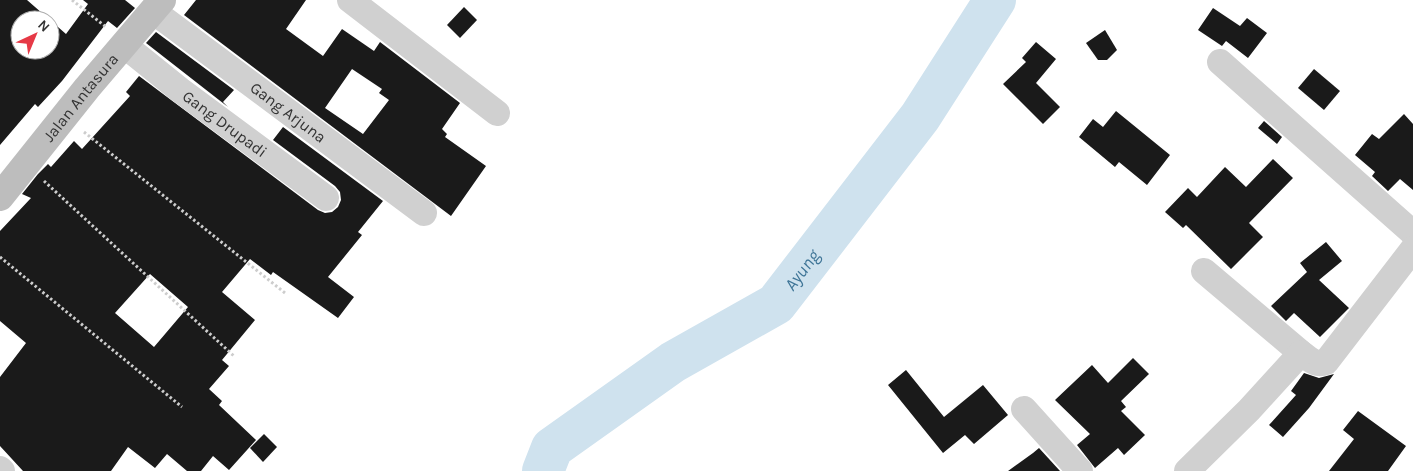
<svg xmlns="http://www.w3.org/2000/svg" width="1413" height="471" viewBox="0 0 1413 471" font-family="Karla,sans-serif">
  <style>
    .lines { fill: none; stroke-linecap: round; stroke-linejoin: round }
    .river { stroke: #cfe2ee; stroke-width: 42 }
    .building { fill: #1a1a1a; fill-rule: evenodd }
    .path { stroke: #cdcdcd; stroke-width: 3; stroke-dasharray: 2.5 2.5; stroke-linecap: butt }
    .street { stroke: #d0d0d0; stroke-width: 26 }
    .secondary { stroke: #bdbdbd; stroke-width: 28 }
    .labels { text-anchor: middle; stroke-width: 5; stroke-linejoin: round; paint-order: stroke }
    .street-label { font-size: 16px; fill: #333; stroke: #fff }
    .water-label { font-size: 18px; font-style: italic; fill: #3f7597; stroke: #fff }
  </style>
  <rect width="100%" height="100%" fill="#fff"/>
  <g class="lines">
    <!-- river -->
    <path class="river" id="s1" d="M543 471 552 448 673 362 776 304 920 117 995 0"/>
  </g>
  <!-- building -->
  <g class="building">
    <path d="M0 0H27L66 34 88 4 83 0H125L135 8 117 28 108 21 62 81 38 107 35 104 0 145ZM20 20H50V50H20Z"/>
    <path d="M196 0H306L286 29 323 56 342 29 374 51 380 42 460 103 442 129 447 134 445 137 486 166 451 216 184 15ZM352 69 382 89 379 93 389 100 363 134 325 108Z"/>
    <polygon points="464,7 477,20 460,38 447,25"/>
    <polygon points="1213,8 1240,26 1247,18 1267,33 1248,58 1226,41 1222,46 1198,30"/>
    <polygon points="1105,30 1117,50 1107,60 1098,60 1086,43"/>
    <polygon points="156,32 234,90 223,102 228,107 146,43"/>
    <polygon points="1036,42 1056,59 1036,83 1060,107 1043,124 1003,84 1026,62 1022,58"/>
    <polygon points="1314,69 1340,91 1324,110 1298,88"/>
    <path d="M139 76 318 210 325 213 332 212 338 207 341 200 340 192 335 186 273 140 283 127 383 201 358 232 362 235 328 277 354 297 338 318 273 272 271 275 250 259 222 292 255 320 222 360 229 366 209 389 222 401 219 405 256 440 229 470 213 456 201 471H187L167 454 155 468 128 447 111 471H23L0 446V377L26 343 0 321V231L31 198 22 194 38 174 48 164 51 167 74 141 82 149 130 96 126 92ZM150 274 188 307 154 347 115 313Z"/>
    <polygon points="1116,111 1170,155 1147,185 1119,162 1115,167 1079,137 1093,119 1103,127"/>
    <polygon points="1404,114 1413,124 1413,190 1400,179 1388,191 1372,176 1375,172 1355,155 1372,134 1379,139"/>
    <polygon points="1264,121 1282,137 1277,144 1258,128"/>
    <polygon points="1273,159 1293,178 1249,223 1263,237 1231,269 1186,225 1183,228 1165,212 1188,188 1197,197 1225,167 1246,187"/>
    <polygon points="1326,242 1342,261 1319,280 1349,308 1320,337 1294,313 1286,321 1271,306 1307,272 1300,263"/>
    <polygon points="1133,358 1149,374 1121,401 1126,407 1121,411 1145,435 1124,455 1118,448 1095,468 1077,445 1090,434 1055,400 1092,365 1108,383"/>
    <polygon points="906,370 944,417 983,385 1008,415 974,444 965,435 943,453 888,385"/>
    <polygon points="1304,373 1319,378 1334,374 1309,408 1283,437 1269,425 1296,395 1291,391"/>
    <polygon points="1358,411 1406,446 1388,471 1329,471 1354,439 1343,430"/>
    <polygon points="264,434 277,447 263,462 250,448"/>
    <polygon points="1039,448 1060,471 1008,471 1033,453"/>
  </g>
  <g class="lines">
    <!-- path -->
    <g class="path">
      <polyline points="72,0 106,27"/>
      <polyline points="84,132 285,293"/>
      <polyline points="44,181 235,357"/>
      <polyline points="0,257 182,407"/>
    </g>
    <!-- street -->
    <g class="street">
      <polyline points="350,0 497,113"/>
      <path id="s2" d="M153 11 424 213"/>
      <path id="s3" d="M124 45 180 90 326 198"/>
      <polyline points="1220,62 1413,233"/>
      <path d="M1204 271 1301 353C1310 359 1315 366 1326 362L1413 249"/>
      <polyline points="1024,409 1080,471"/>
      <polyline points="0,469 2,471"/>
      <polyline points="1187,471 1249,410 1301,353"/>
    </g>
    <!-- secondary -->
    <path class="secondary" id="s4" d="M0 197 87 88 162 0"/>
  </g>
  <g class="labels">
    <!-- street labels -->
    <g class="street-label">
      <text dy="6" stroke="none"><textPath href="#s4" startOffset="128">Jalan Antasura</textPath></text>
      <text dy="6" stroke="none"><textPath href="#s2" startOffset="169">Gang Arjuna</textPath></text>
      <text dy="6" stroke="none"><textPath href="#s3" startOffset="128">Gang Drupadi</textPath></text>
    </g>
    <!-- water labels -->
    <g class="water-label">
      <text dy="6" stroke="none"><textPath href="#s1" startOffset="334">Ayung</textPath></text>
    </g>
  </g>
  <!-- north arrow -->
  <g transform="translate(35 35) rotate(44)"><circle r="24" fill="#ffffff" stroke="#adadad"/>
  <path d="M0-4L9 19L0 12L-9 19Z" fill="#e63946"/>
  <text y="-8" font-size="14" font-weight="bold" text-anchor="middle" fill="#333333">N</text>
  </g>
</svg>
